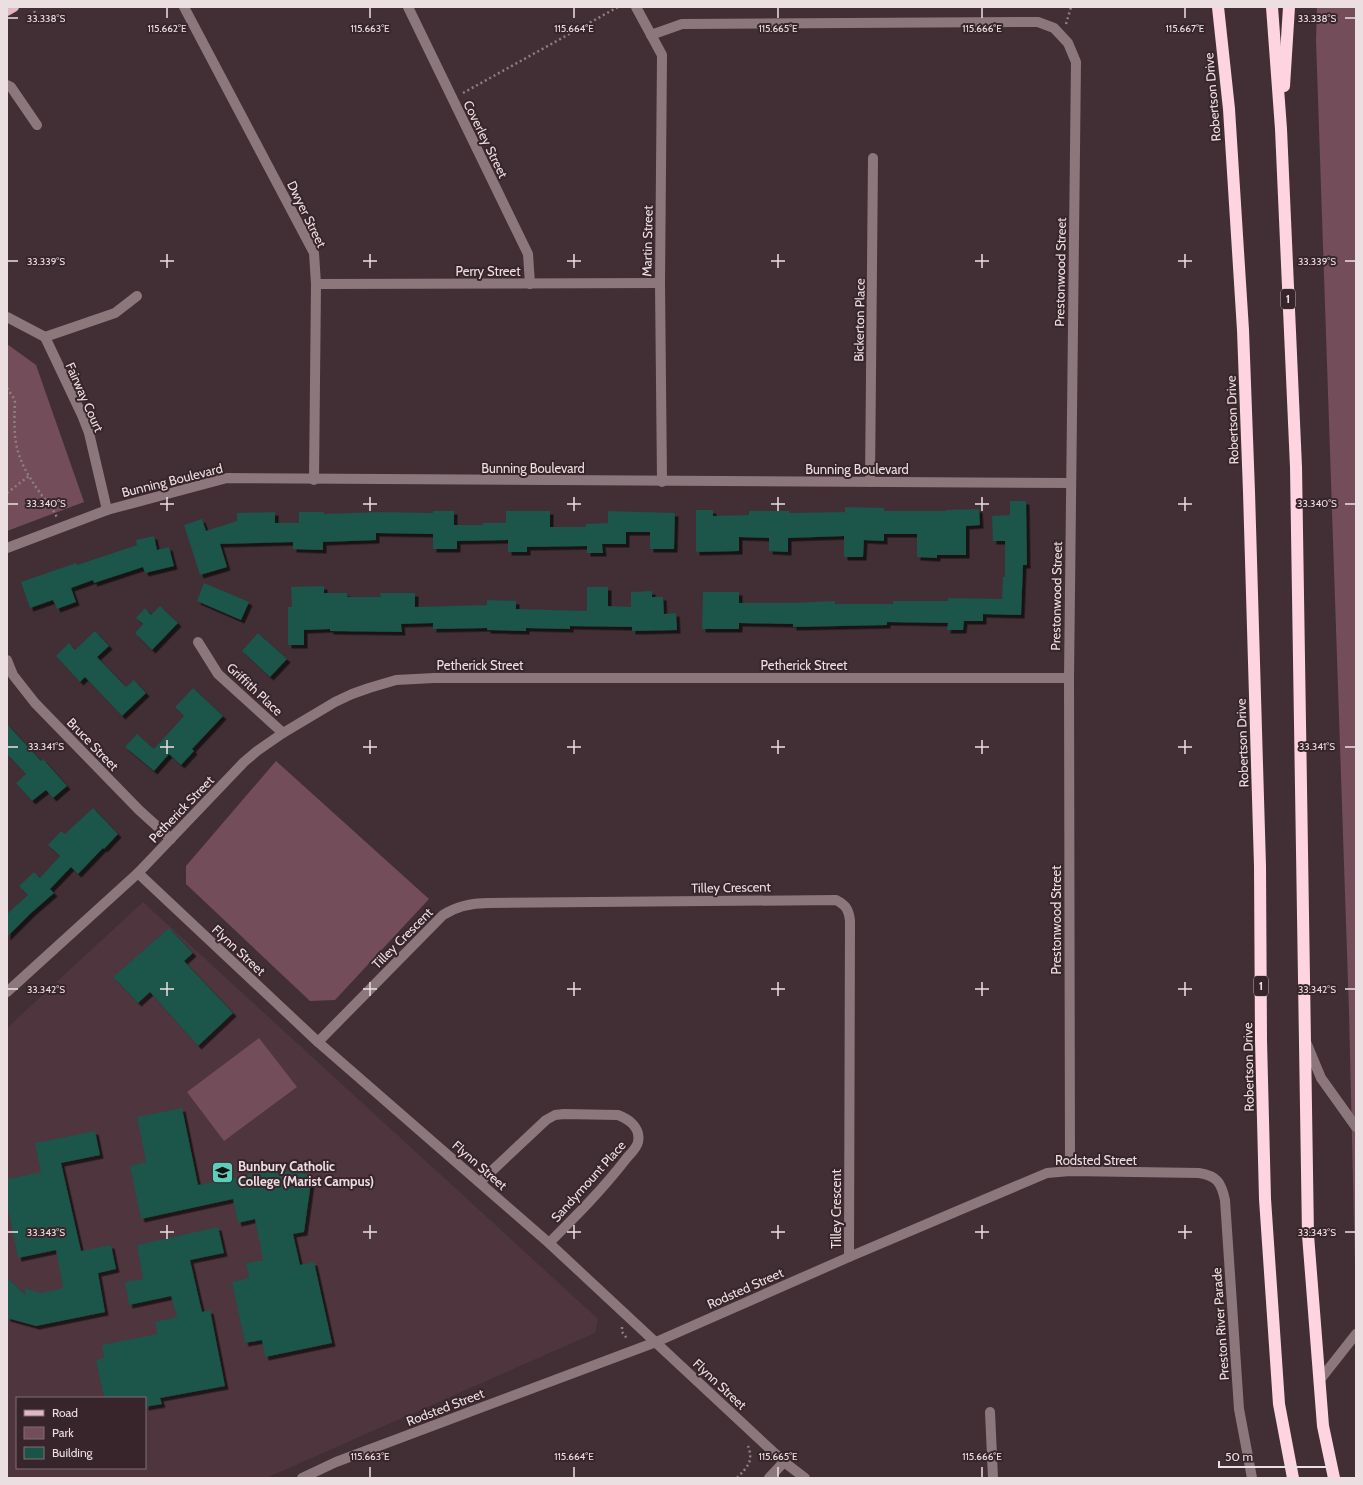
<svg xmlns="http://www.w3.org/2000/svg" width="1363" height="1485" viewBox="0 0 1363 1485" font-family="Cabin,sans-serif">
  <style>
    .built { fill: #4f353e; fill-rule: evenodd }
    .green { fill: #734d59 }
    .building { fill: #1a5449; filter: url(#shadow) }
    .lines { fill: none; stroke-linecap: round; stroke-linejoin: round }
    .path { stroke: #8e7e82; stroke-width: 2.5; stroke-dasharray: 2 3; stroke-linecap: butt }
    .minor { stroke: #8c777d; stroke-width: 10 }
    .major { stroke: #e2b7c4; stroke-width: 10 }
    .highway { stroke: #fed4e1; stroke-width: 12 }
    .ticks { fill: none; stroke: #ebdfe2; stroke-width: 1.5 }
    .labels { text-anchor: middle; stroke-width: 4; stroke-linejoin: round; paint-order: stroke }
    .shield { fill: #38252b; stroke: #b5a7ab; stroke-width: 1 }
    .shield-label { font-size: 12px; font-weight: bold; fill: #ebdfe2 }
    .street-label { font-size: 13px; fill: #ebdfe2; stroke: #38252b }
    .poi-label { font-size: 13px; font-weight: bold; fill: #ebdfe2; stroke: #38252b; text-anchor: start }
    .ticks-label { font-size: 10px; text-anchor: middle; fill: #ebdfe2; stroke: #38252b; stroke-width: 4; stroke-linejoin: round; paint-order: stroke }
  </style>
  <defs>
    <filter id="shadow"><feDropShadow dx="3.5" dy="3.5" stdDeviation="0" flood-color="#0009"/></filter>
  </defs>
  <rect width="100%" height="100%" fill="#422f35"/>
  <!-- built -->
  <path class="built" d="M143 902 598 1319 595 1333 266 1478H7V1028ZM17 1398H145V1468H17Z"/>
  <!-- green -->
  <g class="green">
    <polygon points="1317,7 1356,7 1356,1309 1349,1011 1316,40"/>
    <polygon points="7,344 36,365 84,502 7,531"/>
    <polygon points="276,761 429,899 335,1000 310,1001 186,884 186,866"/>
    <polygon points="259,1038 297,1087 224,1141 187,1092"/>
  </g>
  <!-- building -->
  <g class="building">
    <polygon points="1010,501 1026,501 1027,565 1023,565 1021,615 983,614 983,621 964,621 963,630 947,630 948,623 887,622 887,625 793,627 793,624 739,623 739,629 702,629 703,592 739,592 739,603 793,603 835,601 835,604 893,604 893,601 948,601 948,598 1002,599 1003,577 1005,577 1005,541 993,541 992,516 1010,515"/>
    <polygon points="845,507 884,508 884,511 946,511 946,510 979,509 980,525 966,526 966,555 937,555 937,558 917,557 917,534 884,534 884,541 864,540 863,557 844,557 844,536 788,538 788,552 769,551 769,538 739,537 739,551 696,552 696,510 713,510 713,516 749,515 749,511 789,511 789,513 845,512"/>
    <polygon points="433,511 454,511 454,525 483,525 483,523 506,523 506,511 550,511 550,527 586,527 586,524 608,523 608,511 675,513 674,549 650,549 650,532 626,532 626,544 602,544 603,553 587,553 587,546 527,547 527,552 508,552 508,540 457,541 457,549 433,549 433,534 376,533 376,540 323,542 323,550 293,549 293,542 220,544 227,567 200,575 184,525 202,519 206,531 237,521 237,513 275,512 275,523 299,523 299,512 324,512 324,514 380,512 433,513"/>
    <polygon points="154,536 157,550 169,547 174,566 145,573 143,567 94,583 93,580 71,588 76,602 57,609 53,600 30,608 21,582 76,563 77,565 137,545 136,540"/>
    <polygon points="204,583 249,602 241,620 197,601"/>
    <polygon points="324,586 324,593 347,593 347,597 381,597 380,593 415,593 415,607 487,605 487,600 516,601 516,609 587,611 587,587 608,587 608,606 631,607 631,592 652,591 652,597 663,597 664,614 676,613 677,630 632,631 632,627 570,626 570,629 526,628 526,631 487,630 487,628 433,629 433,623 401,624 402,632 330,631 330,629 304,630 304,645 288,645 288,607 292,607 291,587"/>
    <polygon points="160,606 178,623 152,650 135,633 143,624 136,618 145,608 151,615"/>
    <polygon points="95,631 109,646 97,657 126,687 134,680 146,693 122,716 85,677 80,682 56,656 69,643 75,650"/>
    <polygon points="258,633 287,659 270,677 242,651"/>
    <polygon points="193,688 223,716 192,749 194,751 181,765 169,754 154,771 125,747 137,734 154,749 184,716 175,707"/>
    <polygon points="7,724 41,761 43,759 67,786 53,798 46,790 32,801 16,783 26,774 7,754"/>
    <polygon points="93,808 118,834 104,849 103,848 78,874 71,867 50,889 54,893 31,913 7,937 7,914 28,895 19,886 34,872 40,878 60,856 48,845 61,831 65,834"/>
    <polygon points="169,928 193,953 184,961 233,1013 198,1046 150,992 138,1003 113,977"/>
    <polygon points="182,1108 198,1185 275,1169 312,1175 304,1232 293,1234 300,1265 314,1262 332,1343 265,1357 262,1340 245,1343 232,1282 249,1278 246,1263 263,1260 255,1219 238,1223 233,1199 141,1219 130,1166 146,1162 137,1117"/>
    <polygon points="95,1131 100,1155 61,1163 81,1251 111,1245 116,1269 98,1273 105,1312 36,1326 7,1318 7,1278 26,1295 25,1288 41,1293 63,1288 56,1250 18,1258 7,1204 7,1179 41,1172 35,1143"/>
    <polygon points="218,1227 224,1253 190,1260 202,1312 210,1310 225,1386 160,1398 162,1404 145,1407 145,1398 104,1398 96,1360 104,1358 102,1345 157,1334 155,1322 177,1317 171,1296 129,1305 125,1282 143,1279 137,1245"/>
  </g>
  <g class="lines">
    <!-- path -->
    <g class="path">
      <polyline points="34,11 38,18"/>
      <polyline points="1066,24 1071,7"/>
      <polyline points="463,93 618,7"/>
      <path d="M7 388 13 397 15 402C13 441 15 457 38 490 44 499 53 507 57 518"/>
      <polyline points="7,493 29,476"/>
      <polyline points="622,1327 622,1332 628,1340"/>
      <path d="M737 1478C747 1467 754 1462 748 1446"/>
    </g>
    <!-- minor -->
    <g class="minor">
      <polyline points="184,7 314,253 316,284 314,480"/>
      <polyline points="408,7 528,254 530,284"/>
      <polyline points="636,7 662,55 660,283 662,482"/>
      <polyline points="651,35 682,24 1038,22 1054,28 1068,43 1076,62 1069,678 1070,1171"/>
      <polyline points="7,85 11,87 37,125"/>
      <polyline points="316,284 660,283"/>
      <polyline points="7,317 45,337 82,415 89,433 107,510"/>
      <polyline points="45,337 115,313 137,296"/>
      <polyline points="870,482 873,158"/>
      <polyline points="7,548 107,510 227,478 1071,483"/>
      <polyline points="198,642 218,674 283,733"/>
      <polyline points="7,660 13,675 35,703 139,810 171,839"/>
      <polyline points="138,873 318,1042 549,1243 784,1462 805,1478"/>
      <polyline points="7,992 138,873 244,762 257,751 283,733 335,702 352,694 369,688 396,680 434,678 1069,678"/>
      <path d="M318 1042 443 915C457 906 472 903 488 903L836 900C846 905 849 910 850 921L849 1257"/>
      <polyline points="1306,1042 1321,1078 1356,1127"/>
      <path d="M480 1182 546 1120 555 1115 564 1114 618 1115C629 1119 641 1128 638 1142 637 1148 630 1154 626 1159 603 1189 576 1216 549 1243"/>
      <polyline points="1319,1381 1356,1334"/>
      <polyline points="990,1412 993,1478"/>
      <path d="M302 1478 336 1462 656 1342 849 1257 1047 1173 1070 1171 1199 1173C1217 1176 1221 1182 1225 1200L1239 1409 1252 1478"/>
      <polyline points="769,1478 784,1462"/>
    </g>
    <!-- major -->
    <polyline class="major" points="7,11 14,7"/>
    <!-- highway -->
    <g class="highway">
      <polyline points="1218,7 1229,109 1243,330 1249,492 1260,866 1261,1040 1265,1199 1279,1404 1293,1478"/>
      <polyline points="1272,7 1281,129 1296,467 1308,1235 1323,1426 1334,1478"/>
      <polyline points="1284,86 1289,7"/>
    </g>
  </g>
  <!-- ticks -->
  <path class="ticks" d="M167 8V18M370 8V18M574 8V18M778 8V18M982 8V18M1185 8V18M8 18H18M1345 18H1355M167 254V268M370 254V268M574 254V268M778 254V268M982 254V268M1185 254V268M8 261H18M160 261H174M363 261H377M567 261H581M771 261H785M975 261H989M1178 261H1192M1345 261H1355M167 497V511M370 497V511M574 497V511M778 497V511M982 497V511M1185 497V511M8 504H18M160 504H174M363 504H377M567 504H581M771 504H785M975 504H989M1178 504H1192M1345 504H1355M167 740V754M370 740V754M574 740V754M778 740V754M982 740V754M1185 740V754M8 747H18M160 747H174M363 747H377M567 747H581M771 747H785M975 747H989M1178 747H1192M1345 747H1355M167 982V996M370 982V996M574 982V996M778 982V996M982 982V996M1185 982V996M8 989H18M160 989H174M363 989H377M567 989H581M771 989H785M975 989H989M1178 989H1192M1345 989H1355M167 1225V1239M370 1225V1239M574 1225V1239M778 1225V1239M982 1225V1239M1185 1225V1239M8 1232H18M160 1232H174M363 1232H377M567 1232H581M771 1232H785M975 1232H989M1178 1232H1192M1345 1232H1355M370 1467V1477M574 1467V1477M778 1467V1477M982 1467V1477"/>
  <!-- icons -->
  <defs>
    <symbol id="school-square" viewBox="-11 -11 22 22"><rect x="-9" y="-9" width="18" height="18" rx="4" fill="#5dceb9" stroke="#38252b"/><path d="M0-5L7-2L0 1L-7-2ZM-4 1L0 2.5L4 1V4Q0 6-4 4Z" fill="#111"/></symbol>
  </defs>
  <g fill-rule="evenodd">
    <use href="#school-square" x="210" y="1160" width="25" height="25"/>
  </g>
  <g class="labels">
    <!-- shield labels -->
    <g class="shield">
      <rect x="1281" y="289" width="14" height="20" rx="3"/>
      <rect x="1254" y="976" width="14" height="20" rx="3"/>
    </g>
    <g class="shield-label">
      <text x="1288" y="303">1</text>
      <text x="1261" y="990">1</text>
    </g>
    <!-- street labels -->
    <g class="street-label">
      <text transform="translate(1212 97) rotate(-95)" y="5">Robertson Drive</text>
      <text transform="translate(486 139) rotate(64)" y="5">Coverley Street</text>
      <text transform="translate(307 214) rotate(64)" y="5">Dwyer Street</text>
      <text transform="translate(647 241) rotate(-89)" y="5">Martin Street</text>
      <text x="488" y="276">Perry Street</text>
      <text transform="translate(1060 272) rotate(-89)" y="5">Prestonwood Street</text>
      <text transform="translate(859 320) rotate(-89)" y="5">Bickerton Place</text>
      <text transform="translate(85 397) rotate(66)" y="5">Fairway Court</text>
      <text transform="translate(1232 420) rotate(-92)" y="5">Robertson Drive</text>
      <text x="533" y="473">Bunning Boulevard</text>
      <text x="857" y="474">Bunning Boulevard</text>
      <text transform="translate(172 480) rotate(-14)" y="5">Bunning Boulevard</text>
      <text transform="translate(1056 596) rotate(-89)" y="5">Prestonwood Street</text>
      <text x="480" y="670">Petherick Street</text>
      <text x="804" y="670">Petherick Street</text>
      <text transform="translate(255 689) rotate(43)" y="5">Griffith Place</text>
      <text transform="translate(1242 743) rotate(-92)" y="5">Robertson Drive</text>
      <text transform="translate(93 744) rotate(46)" y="5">Bruce Street</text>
      <text transform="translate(181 809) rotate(-46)" y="5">Petherick Street</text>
      <text transform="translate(731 887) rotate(-1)" y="5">Tilley Crescent</text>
      <text transform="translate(1056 920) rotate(-90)" y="5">Prestonwood Street</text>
      <text transform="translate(402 938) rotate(-45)" y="5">Tilley Crescent</text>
      <text transform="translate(239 950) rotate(43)" y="5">Flynn Street</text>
      <text transform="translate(1248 1067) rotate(-91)" y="5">Robertson Drive</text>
      <text x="1096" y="1165">Rodsted Street</text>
      <text transform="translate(480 1165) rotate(41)" y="5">Flynn Street</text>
      <text transform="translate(588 1181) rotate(-48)" y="5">Sandymount Place</text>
      <text transform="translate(836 1209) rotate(-90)" y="5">Tilley Crescent</text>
      <text transform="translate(745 1288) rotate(-24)" y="5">Rodsted Street</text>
      <text transform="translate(1220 1324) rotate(-94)" y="5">Preston River Parade</text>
      <text transform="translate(720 1384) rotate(43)" y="5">Flynn Street</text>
      <text transform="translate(445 1407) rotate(-21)" y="5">Rodsted Street</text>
    </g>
    <!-- poi labels -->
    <g class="poi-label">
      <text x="238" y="1171">Bunbury Catholic<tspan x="238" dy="15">College (Marist Campus)</tspan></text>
    </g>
  </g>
  <g class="ticks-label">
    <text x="46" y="22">33.338°S</text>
    <text x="1317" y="22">33.338°S</text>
    <text x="167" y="32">115.662°E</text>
    <text x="370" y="32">115.663°E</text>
    <text x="574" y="32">115.664°E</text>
    <text x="778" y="32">115.665°E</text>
    <text x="982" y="32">115.666°E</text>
    <text x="1185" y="32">115.667°E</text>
    <text x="46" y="265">33.339°S</text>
    <text x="1317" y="265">33.339°S</text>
    <text x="46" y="507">33.340°S</text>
    <text x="1317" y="507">33.340°S</text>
    <text x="46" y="750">33.341°S</text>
    <text x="1317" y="750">33.341°S</text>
    <text x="46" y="993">33.342°S</text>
    <text x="1317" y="993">33.342°S</text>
    <text x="46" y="1236">33.343°S</text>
    <text x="1317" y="1236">33.343°S</text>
    <text x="370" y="1460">115.663°E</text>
    <text x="574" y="1460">115.664°E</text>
    <text x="778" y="1460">115.665°E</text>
    <text x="982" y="1460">115.666°E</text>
  </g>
  <!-- border -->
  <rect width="1363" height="1485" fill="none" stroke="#ebdfe2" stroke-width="16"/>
  <!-- legend -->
  <rect x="16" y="1397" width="130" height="72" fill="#38252b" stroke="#806f74"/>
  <rect x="24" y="1410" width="20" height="6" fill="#e2b7c4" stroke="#806f74"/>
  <text x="52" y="1417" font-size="12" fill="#ebdfe2">Road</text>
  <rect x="24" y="1427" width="20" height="12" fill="#734d59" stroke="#806f74"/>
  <text x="52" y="1437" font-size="12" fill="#ebdfe2">Park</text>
  <rect x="24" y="1447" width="20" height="12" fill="#1a5449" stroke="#806f74"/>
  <text x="52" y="1457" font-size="12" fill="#ebdfe2">Building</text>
  <!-- scale -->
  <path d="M1219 1461v6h109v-6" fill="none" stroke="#ebdfe2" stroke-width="2"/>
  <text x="1225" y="1461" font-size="12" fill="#ebdfe2" stroke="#38252b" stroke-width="3" paint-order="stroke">50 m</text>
</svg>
